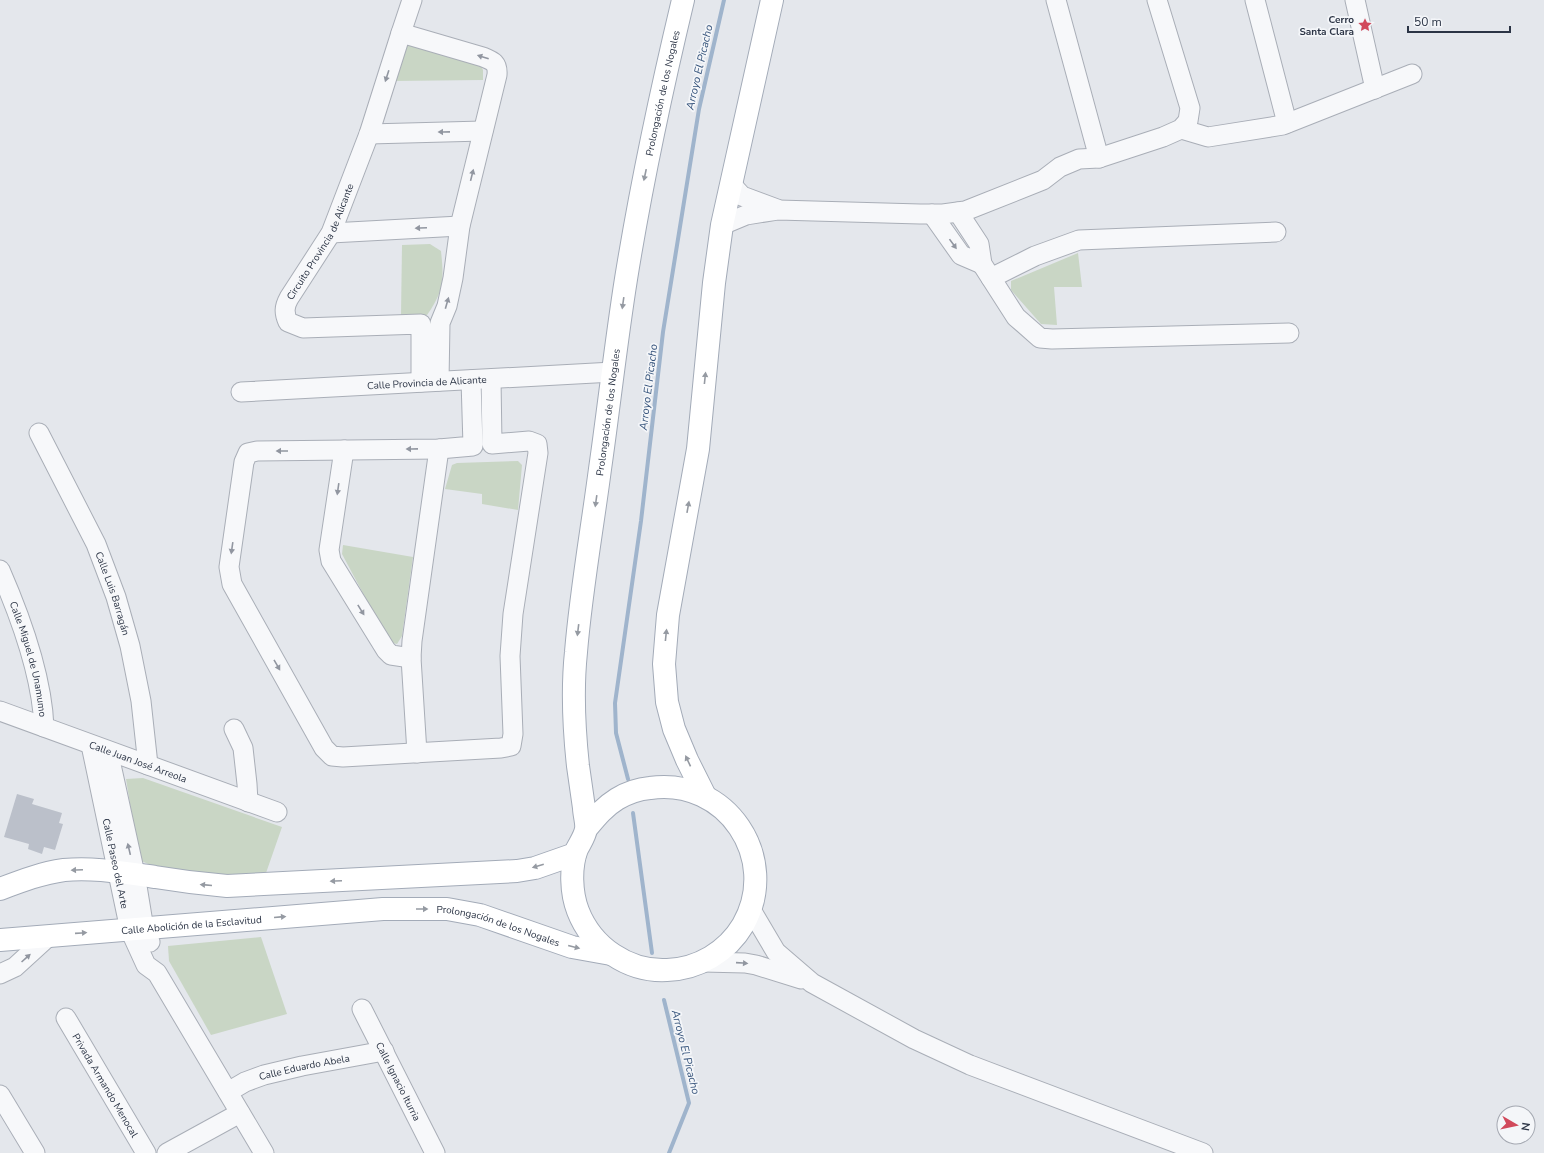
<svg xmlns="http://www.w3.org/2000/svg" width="1544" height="1153" viewBox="0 0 1544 1153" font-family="'Nunito Sans',sans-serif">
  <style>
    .green { fill: #c9d6c5 }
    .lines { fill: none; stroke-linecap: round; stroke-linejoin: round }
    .stream { stroke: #9fb4cc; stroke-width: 4 }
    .building { fill: #bbc0ca }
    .minor-casing { stroke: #a9aeb7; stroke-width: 21 }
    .major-casing { stroke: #a3abb8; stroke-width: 24 }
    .minor { stroke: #f7f8fa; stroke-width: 19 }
    .major { stroke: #fff; stroke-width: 22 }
    .oneway { fill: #9196a0 }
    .oneway2 { fill: #959aa2 }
    .labels { text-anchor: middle; stroke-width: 3.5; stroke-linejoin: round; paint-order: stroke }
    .poi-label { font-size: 10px; font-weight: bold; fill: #2b3445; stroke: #f4f6f9; text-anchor: end }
    .street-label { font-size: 10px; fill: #2b3445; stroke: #f4f6f9 }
    .water-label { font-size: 11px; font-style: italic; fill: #34527a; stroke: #f4f6f9 }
  </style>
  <rect width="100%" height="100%" fill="#e4e7ec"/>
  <!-- green -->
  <g class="green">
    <polygon points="408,43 480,64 483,70 483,80 392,81"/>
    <path d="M430 244 441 251C444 280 444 291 427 315L401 316 402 245Z"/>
    <polygon points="1078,253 1082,287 1054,287 1057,325 1041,324 1011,290 1011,281"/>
    <polygon points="518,461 522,465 518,510 482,504 482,494 445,489 452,465 457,463"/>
    <polygon points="343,545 413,557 402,636 397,644 389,642 342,554"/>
    <path d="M143 778 282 827 266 873C224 875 178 879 139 860L126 779Z"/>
    <polygon points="261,937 287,1014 211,1035 169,961 168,946"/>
  </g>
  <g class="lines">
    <!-- stream -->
    <g class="stream">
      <polyline points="628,779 616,733 615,703 641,521 663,332 699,109 724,0"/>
      <polyline points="633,813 652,953"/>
      <polyline points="664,1000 689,1103 669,1153"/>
    </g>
  </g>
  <!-- building -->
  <polygon class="building" points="17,794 34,799 32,804 62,813 59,823 63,824 55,850 44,847 42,854 28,849 29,844 4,837"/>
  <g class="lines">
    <defs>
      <g id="minor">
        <polyline points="1056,0 1099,158"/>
        <polyline points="1255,0 1287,123"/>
        <polyline points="1355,0 1375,89"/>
        <polyline points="401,33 412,0"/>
        <polyline points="1181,129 1208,137 1283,125 1412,74"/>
        <polyline points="369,134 483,131"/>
        <polyline points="731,184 742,196 777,209"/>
        <polyline points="958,212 979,244 982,264 1016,317 1040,338 1052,339 1289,333"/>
        <polyline points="932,214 961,255 982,264"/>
        <polyline points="722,225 746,215 778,210 920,214 943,214 965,211 1043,180 1060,167 1079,159 1099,158 1163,137 1181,129 1188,121 1190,108 1157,0"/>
        <polyline points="331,233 460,226"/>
        <polyline points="991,278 1035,256 1079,240 1276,232"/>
        <polyline points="471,380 473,446 439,449 257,451 248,453 244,462 229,567 232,584 324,748 332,756 343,757 501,748 511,746 513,734 510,656 513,614 538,453 537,444 529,441 492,444 491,379"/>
        <path id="s1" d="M421 382V324L303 328 288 322C284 313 284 307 289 298L331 233 369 134 401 33 483 57C493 61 498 63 497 75L460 226 453 278 447 306 440 323 439 381"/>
        <path id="s2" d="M241 392 613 372"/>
        <path id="s3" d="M39 433 96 544 116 597 130 646 141 701 148 765"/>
        <polyline points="344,450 329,550 331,561 386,650 391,655 411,658"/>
        <path id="s4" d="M0 570C21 618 42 675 44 727"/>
        <path id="s5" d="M0 711 277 812"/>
        <polyline points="234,729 243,748 247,784 248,802"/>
        <path id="s6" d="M91 745 130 930 146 965 157 973 264 1153"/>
        <polyline points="108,751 135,874 144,929 150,942"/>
        <polyline points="417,753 411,658 412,641 439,449"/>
        <polyline points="750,908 776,952 812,983 914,1039 970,1065 1203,1153"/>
        <polyline points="703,962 745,963 756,965 801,979"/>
        <polyline points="0,974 15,967 49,936"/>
        <path id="s7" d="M362 1009 435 1153"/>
        <path id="s8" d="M66 1018 146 1153"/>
        <path id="s9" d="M228 1092 245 1082 264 1075 302 1066 384 1051"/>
        <polyline points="0,1095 35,1153"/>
        <polyline points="167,1153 240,1113"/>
      </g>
      <g id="major">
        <polyline points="705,796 687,760 674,729 667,702 664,664 668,615 698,449 714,283 722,225 772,0"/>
        <path id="s10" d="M586 829C596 817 604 807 617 799 627 793 639 789 650 788 726 777 781 858 743 925 727 952 698 969 667 970 628 972 592 947 578 911 571 893 570 867 577 849 580 843 585 836 586 829 587 823 584 814 584 808 582 794 580 780 578 766 574 729 572 690 576 652 581 591 592 530 600 469 609 406 616 342 626 279 641 186 661 92 683 0"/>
        <path d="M0 889C21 881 42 873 64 870 95 867 125 873 155 877 179 881 203 884 227 886L517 871 535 868 575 854"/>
        <path id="s11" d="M0 940 383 909H447L480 915 572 947 611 954"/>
      </g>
    </defs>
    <!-- minor casing -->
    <use href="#minor" class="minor-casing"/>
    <!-- major casing -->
    <use href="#major" class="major-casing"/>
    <!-- minor -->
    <use href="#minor" class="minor"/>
    <!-- major -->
    <use href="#major" class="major"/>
  </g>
  <!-- one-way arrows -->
  <defs><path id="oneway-solid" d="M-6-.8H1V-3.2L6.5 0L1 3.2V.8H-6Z"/></defs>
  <g class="oneway">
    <use href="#oneway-solid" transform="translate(483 57) rotate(-162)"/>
    <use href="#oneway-solid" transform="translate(387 76) rotate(108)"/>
    <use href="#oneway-solid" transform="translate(444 132) rotate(179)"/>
    <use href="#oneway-solid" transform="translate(472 175) rotate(-76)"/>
    <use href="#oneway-solid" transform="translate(421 228) rotate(177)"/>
    <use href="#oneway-solid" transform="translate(953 244) rotate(54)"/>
    <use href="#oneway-solid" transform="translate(447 303) rotate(-74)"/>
    <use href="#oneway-solid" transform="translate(412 449) rotate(179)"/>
    <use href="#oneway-solid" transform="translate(282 451) rotate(180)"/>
    <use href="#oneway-solid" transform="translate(338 489) rotate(98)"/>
    <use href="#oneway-solid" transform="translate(232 548) rotate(98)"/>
    <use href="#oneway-solid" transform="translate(361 610) rotate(58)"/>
    <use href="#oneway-solid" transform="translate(277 665) rotate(60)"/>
    <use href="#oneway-solid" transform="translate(129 849) rotate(-103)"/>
    <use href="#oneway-solid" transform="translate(26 958) rotate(-42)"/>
    <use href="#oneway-solid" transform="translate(742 963) rotate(4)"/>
  </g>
  <g class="oneway2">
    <use href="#oneway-solid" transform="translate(645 175) rotate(102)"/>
    <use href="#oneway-solid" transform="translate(623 303) rotate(98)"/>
    <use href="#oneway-solid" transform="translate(705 378) rotate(-84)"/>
    <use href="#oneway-solid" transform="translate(596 501) rotate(98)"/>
    <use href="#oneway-solid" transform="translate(688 507) rotate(-80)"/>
    <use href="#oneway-solid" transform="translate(578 630) rotate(97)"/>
    <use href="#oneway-solid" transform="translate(666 635) rotate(-84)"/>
    <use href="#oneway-solid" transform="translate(688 761) rotate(-115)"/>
    <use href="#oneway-solid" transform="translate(538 866) rotate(164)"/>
    <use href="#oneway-solid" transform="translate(77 870) rotate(178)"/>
    <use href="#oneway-solid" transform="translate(336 881) rotate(177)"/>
    <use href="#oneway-solid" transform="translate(206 885) rotate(-175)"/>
    <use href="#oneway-solid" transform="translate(422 909)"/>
    <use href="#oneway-solid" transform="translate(280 917) rotate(-5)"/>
    <use href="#oneway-solid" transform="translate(81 933) rotate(-4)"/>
    <use href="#oneway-solid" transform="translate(574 947) rotate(14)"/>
  </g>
  <!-- icons -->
  <defs>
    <symbol id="sight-bare" viewBox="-9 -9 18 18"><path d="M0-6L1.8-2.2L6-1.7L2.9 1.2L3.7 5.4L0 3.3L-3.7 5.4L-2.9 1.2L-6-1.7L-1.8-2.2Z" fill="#d1495b" stroke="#f4f6f9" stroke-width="2.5" paint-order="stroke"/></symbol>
  </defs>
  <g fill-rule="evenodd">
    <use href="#sight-bare" x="1355" y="15" width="20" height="20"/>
  </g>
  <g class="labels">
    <!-- poi labels -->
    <g class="poi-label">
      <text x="1354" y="23">Cerro<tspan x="1354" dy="12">Santa Clara</tspan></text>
    </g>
    <!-- street labels -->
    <g class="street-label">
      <text dy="4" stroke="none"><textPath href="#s10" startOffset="1319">Prolongación de los Nogales</textPath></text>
      <text dy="4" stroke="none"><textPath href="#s1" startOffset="282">Circuito Provincia de Alicante</textPath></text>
      <text dy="4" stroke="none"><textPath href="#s2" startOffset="186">Calle Provincia de Alicante</textPath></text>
      <text dy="4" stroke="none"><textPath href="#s10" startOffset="995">Prolongación de los Nogales</textPath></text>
      <text dy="4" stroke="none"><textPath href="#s3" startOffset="177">Calle Luis Barragán</textPath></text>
      <text dy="4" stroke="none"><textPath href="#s4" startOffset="94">Calle Miguel de Unamumo</textPath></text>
      <text dy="4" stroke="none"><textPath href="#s5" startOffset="147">Calle Juan José Arreola</textPath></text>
      <text dy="4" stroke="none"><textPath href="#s6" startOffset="121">Calle Paseo del Arte</textPath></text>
      <text dy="4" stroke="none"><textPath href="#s11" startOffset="192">Calle Abolición de la Esclavitud</textPath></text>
      <text dy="4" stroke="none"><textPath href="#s11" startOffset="502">Prolongación de los Nogales</textPath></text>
      <text dy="4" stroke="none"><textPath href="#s9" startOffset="81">Calle Eduardo Abela</textPath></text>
      <text dy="4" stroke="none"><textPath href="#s7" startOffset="81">Calle Ignacio Iturria</textPath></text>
      <text dy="4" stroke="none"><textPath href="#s8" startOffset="78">Privada Armando Menocal</textPath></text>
    </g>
    <!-- water labels -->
    <g class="water-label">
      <text transform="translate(699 67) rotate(-77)" y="4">Arroyo El Picacho</text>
      <text transform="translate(648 387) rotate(-83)" y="4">Arroyo El Picacho</text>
      <text transform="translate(686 1052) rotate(76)" y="4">Arroyo El Picacho</text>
    </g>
  </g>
  <!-- north arrow -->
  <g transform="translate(1516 1125) rotate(99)"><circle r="19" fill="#f4f6f9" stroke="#a4a8b1"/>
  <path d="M0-3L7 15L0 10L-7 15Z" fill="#d1495b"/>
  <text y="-6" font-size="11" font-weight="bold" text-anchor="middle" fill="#2b3445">N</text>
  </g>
  <!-- scale -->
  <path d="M1408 26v6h102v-6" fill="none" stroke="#2b3445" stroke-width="2"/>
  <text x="1414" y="26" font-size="12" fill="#2b3445" stroke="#f4f6f9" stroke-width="3" paint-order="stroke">50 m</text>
</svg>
